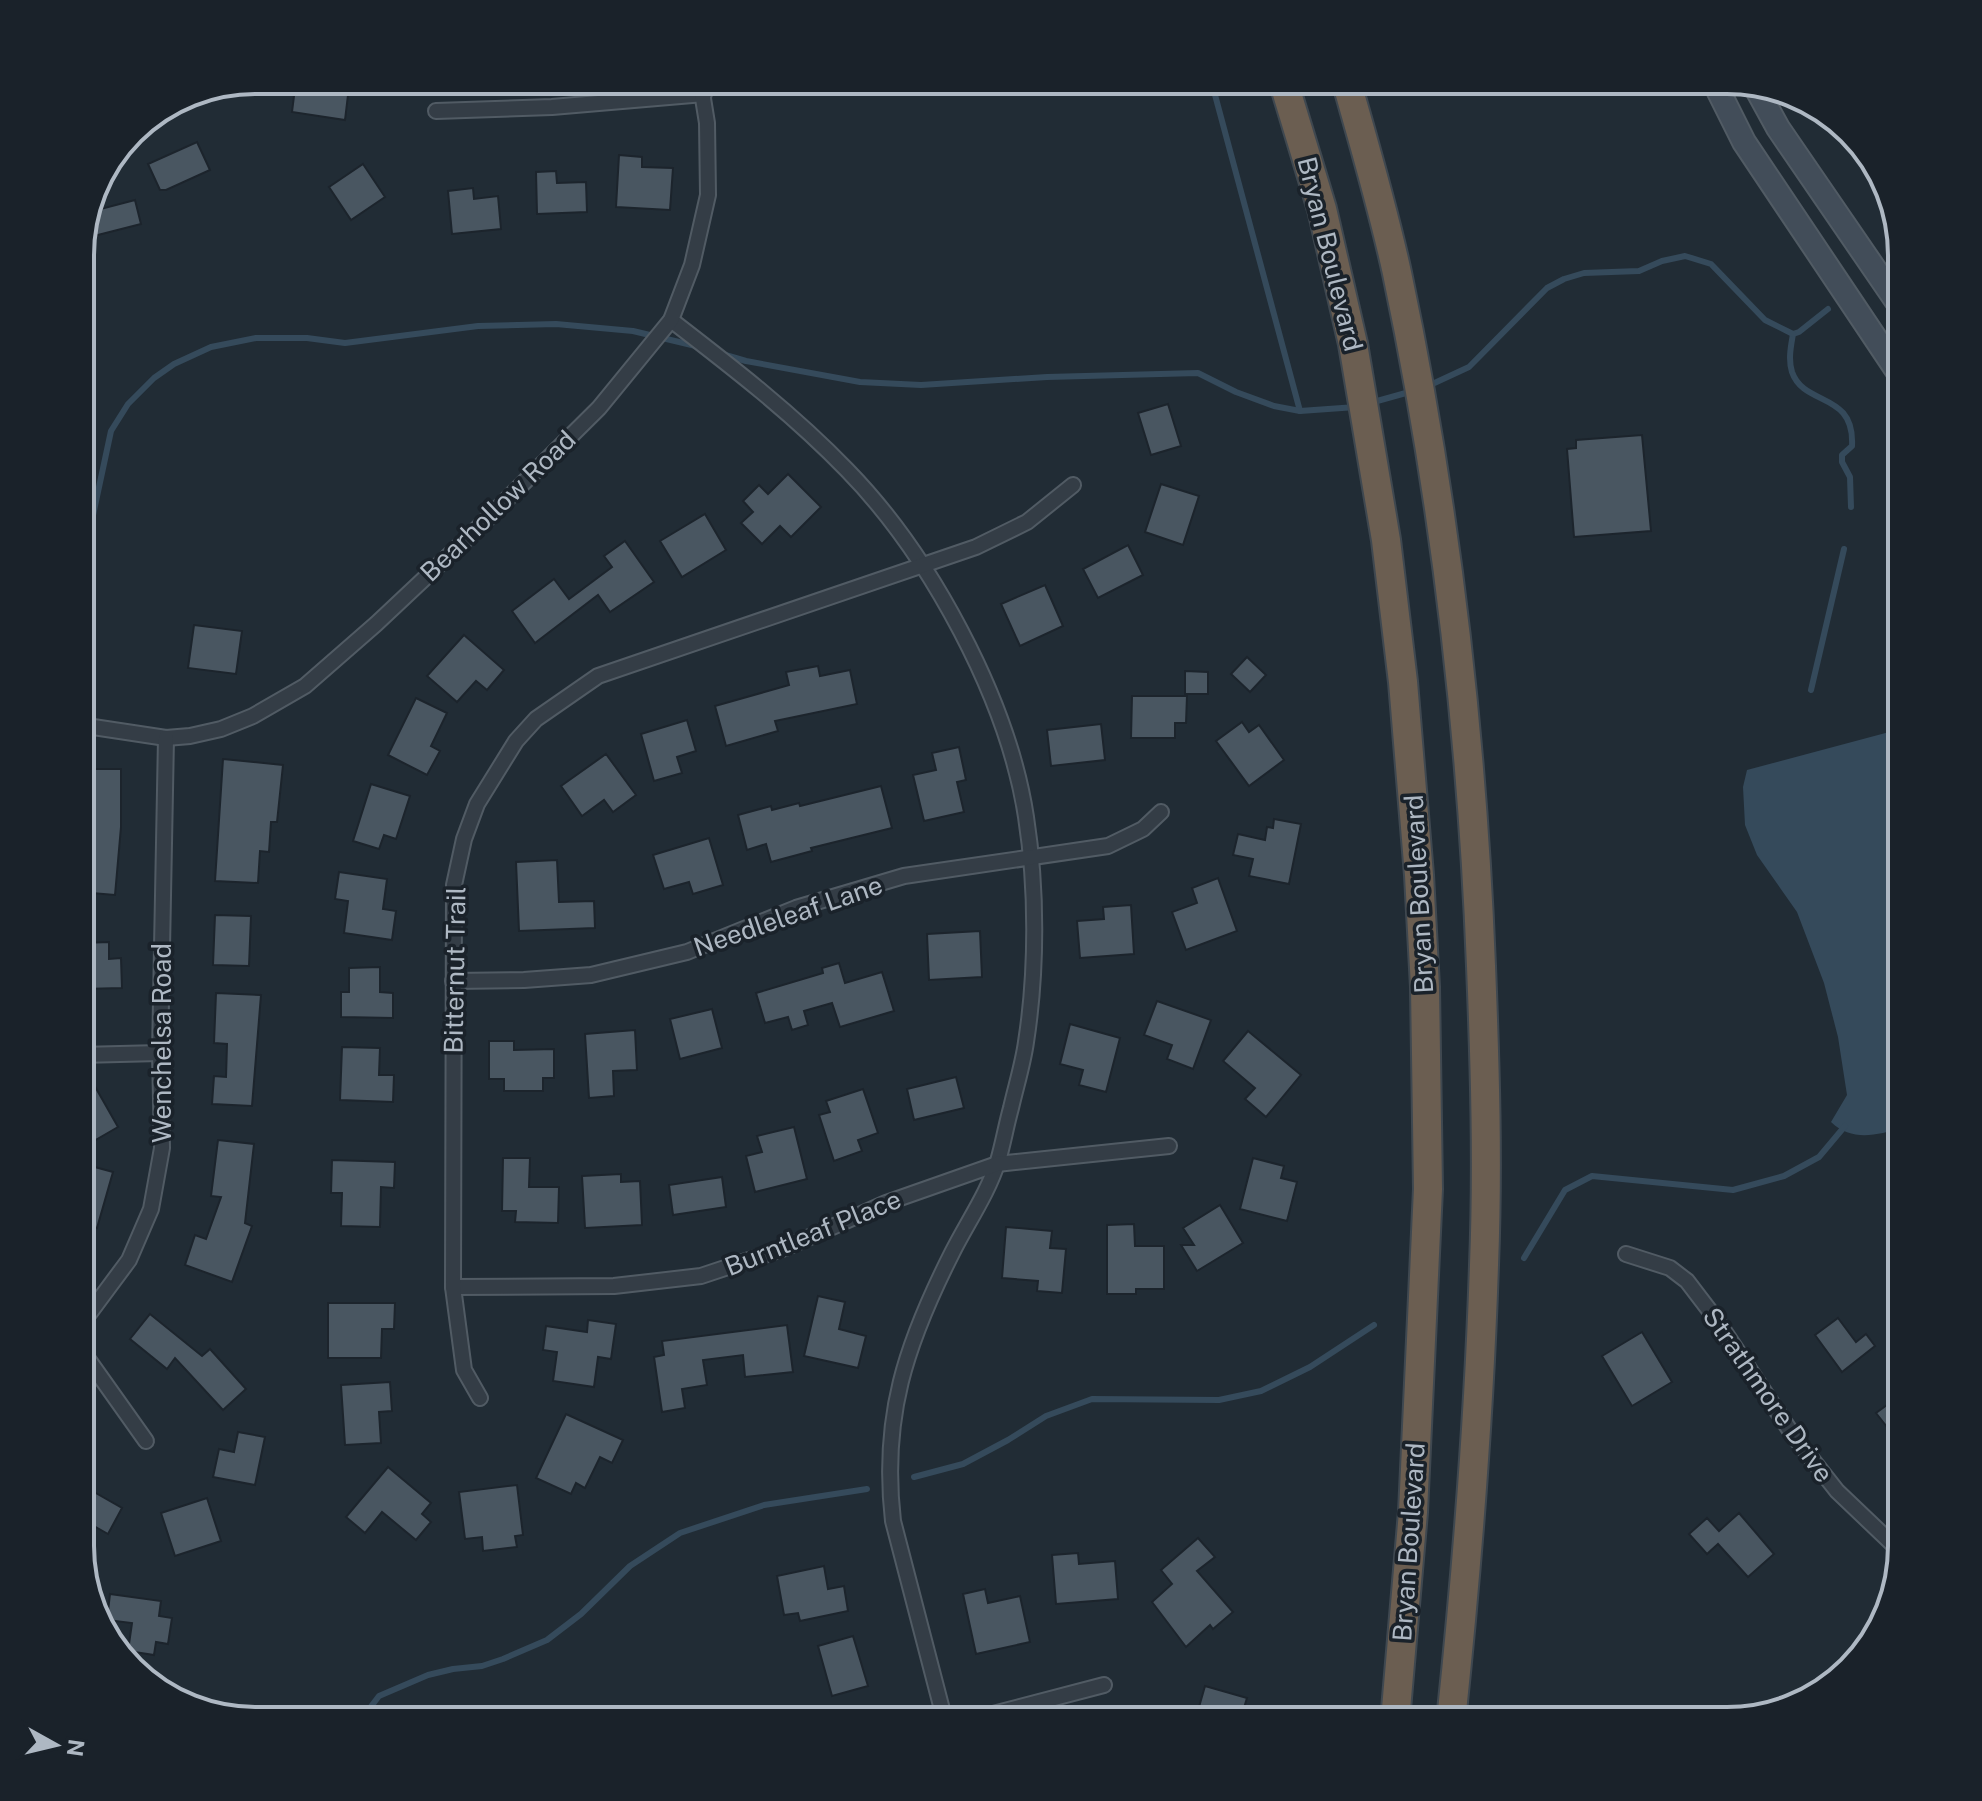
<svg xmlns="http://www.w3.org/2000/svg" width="1982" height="1801" viewBox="0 0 1982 1801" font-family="'Public Sans',sans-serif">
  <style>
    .water { fill: #354a5b }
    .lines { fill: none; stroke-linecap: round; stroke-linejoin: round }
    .stream { stroke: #354a5b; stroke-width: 6 }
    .building { fill: #495661; stroke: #1c242c; stroke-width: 2 }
    .minor-casing { stroke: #515b64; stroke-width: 18 }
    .secondary-casing { stroke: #515b64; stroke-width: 26 }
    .motorway-casing { stroke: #3f4850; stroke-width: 32 }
    .minor { stroke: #343d46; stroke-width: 14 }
    .secondary { stroke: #424d59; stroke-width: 22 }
    .motorway { stroke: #6b5e51; stroke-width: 28 }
    .labels { text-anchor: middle; stroke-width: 7; stroke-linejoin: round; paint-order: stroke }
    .street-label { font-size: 26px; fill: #aeb8c3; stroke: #1a222a }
    .rim { fill: none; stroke: #aeb8c3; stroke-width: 4 }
  </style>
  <rect width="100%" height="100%" fill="#212c35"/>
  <!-- water -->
  <path class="water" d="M1893 731H1902V1128C1877 1135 1852 1142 1831 1122L1847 1095 1838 1037 1824 983 1797 912 1757 855 1745 825 1743 787 1747 770Z"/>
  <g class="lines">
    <!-- stream -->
    <g class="stream">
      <polyline points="1211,80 1300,411"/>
      <path d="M1793 334C1791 346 1788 359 1792 372 1804 407 1855 391 1852 446L1842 455V462L1850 477 1851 507"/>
      <polyline points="1793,334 1799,332 1828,309"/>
      <polyline points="722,354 746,361 860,382 921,385 1047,377 1198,373 1236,392 1274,406 1300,411 1356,407"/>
      <polyline points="1428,386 1469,367 1547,288 1564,279 1584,273 1639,271 1662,261 1685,256 1711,264 1765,320 1793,334"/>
      <polyline points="1370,403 1413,391"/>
      <polyline points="80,576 111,431 128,404 154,378 174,364 211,347 256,338 307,338 345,343 478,326 556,324 633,331 700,347"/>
      <polyline points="1811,690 1844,549"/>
      <polyline points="1524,1258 1565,1190 1592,1176 1733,1190 1784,1176 1819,1157 1845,1126"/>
      <polyline points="914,1477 963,1464 1008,1440 1046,1416 1092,1399 1219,1400 1261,1391 1310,1367 1374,1325"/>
      <polyline points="360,1721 379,1696 428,1675 453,1669 482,1666 503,1659 547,1640 581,1614 630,1566 680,1533 764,1505 867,1489"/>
    </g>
  </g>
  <!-- building -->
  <g class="building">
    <polygon points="296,80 338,80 336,93 348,95 345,120 292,112"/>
    <polygon points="197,142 210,170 166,190 160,190 148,164"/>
    <polygon points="619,155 642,157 642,167 673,168 670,210 616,207"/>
    <polygon points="363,164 385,197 351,220 329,187"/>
    <polygon points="556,171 557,183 586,182 587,212 537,214 536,172"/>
    <polygon points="473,188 474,199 498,196 501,229 452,234 448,191"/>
    <polygon points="135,200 141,224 90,237 86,222 89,212"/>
    <polygon points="1168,404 1181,446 1151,455 1138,413"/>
    <polygon points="1642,435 1651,531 1574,537 1567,449 1576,448 1576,440"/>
    <polygon points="788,474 821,507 791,537 780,526 762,544 741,523 753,512 743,501 759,485 768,494"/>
    <polygon points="1161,484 1199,496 1183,545 1145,532"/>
    <polygon points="705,514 726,550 682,577 660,541"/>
    <polygon points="625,541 654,582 610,612 598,595 535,643 512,611 554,579 569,599 612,567 604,556"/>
    <polygon points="1128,545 1143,575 1098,598 1083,569"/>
    <polygon points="1045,585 1063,626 1020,646 1001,604"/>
    <polygon points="194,625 242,631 236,674 188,668"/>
    <polygon points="464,635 504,670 487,690 476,681 457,702 427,676"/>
    <polygon points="1247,657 1266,675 1250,692 1231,674"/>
    <polygon points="818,666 820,676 850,670 857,704 775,721 778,731 726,746 715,706 789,685 786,672"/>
    <polygon points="1185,671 1208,672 1208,694 1185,694"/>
    <polygon points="1132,696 1187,696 1186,723 1175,723 1175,738 1131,738"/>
    <polygon points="416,698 447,713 431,746 440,751 427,775 388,755"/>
    <polygon points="687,720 696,751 677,757 682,773 654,781 641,734"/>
    <polygon points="1242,722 1249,732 1259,725 1284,760 1249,786 1216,741"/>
    <polygon points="1101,724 1105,760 1051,766 1047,730"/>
    <polygon points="959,747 966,780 957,782 964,812 924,821 913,775 936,770 932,753"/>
    <polygon points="606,754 636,795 613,812 604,800 582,816 561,786"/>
    <polygon points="223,759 283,765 277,822 271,822 269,852 260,851 258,883 215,881"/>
    <polygon points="80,769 121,769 121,827 115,895 80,892 86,818 80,818"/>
    <polygon points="371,784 410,796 396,839 384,835 379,849 353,841"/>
    <polygon points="881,786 892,828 811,848 812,851 771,862 766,844 747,850 738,815 771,806 772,810 799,803 800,806"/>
    <polygon points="1274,819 1301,824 1289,884 1249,876 1253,859 1233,855 1238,834 1265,840 1267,827 1273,828"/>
    <polygon points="709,838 723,885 693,894 689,882 664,889 653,855"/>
    <polygon points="557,860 559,902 594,901 595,928 519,931 516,862"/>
    <polygon points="339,872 387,879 383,909 396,911 392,940 344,933 348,901 335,899"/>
    <polygon points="1218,878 1237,931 1186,950 1172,912 1197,903 1192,888"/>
    <polygon points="1131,905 1134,954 1080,958 1077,921 1104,919 1103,907"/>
    <polygon points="215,915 251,916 249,966 213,965"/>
    <polygon points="980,931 982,977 929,980 927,934"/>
    <polygon points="109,942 109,959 121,958 122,988 83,989 82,943"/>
    <polygon points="839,963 845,983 882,972 894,1011 840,1027 832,1003 804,1011 808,1025 792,1030 788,1017 765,1023 756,993 823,973 822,968"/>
    <polygon points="380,967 380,992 393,993 393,1018 341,1017 341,992 349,992 349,968"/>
    <polygon points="216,993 261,995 252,1106 212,1104 214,1076 226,1077 227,1044 214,1043"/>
    <polygon points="1157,1001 1211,1020 1193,1069 1167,1059 1172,1045 1144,1035"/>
    <polygon points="712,1009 722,1048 680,1059 670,1019"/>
    <polygon points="1070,1024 1120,1038 1106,1092 1079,1085 1083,1070 1060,1064"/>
    <polygon points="635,1030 637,1070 613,1071 614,1096 589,1098 585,1034"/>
    <polygon points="1248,1031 1301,1075 1266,1117 1245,1099 1255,1088 1223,1061"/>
    <polygon points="489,1041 514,1041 514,1050 554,1049 554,1078 543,1078 543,1091 504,1091 504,1079 489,1079"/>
    <polygon points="342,1047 380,1048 379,1075 394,1075 393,1102 340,1100"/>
    <polygon points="956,1077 964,1108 914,1120 907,1089"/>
    <polygon points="93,1083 118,1127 80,1149 80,1091"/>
    <polygon points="863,1089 878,1133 858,1140 862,1151 834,1161 819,1115 830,1112 826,1101"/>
    <polygon points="794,1127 807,1179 755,1192 746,1156 762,1152 757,1136"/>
    <polygon points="218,1140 254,1144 245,1223 252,1226 232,1282 185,1265 195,1235 206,1239 221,1197 211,1196"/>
    <polygon points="503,1158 530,1158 529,1187 559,1187 558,1223 515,1222 516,1211 502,1211"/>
    <polygon points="1253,1158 1284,1166 1281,1178 1297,1182 1287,1221 1240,1209"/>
    <polygon points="332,1160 395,1162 394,1188 381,1187 380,1227 341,1226 342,1193 331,1193"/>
    <polygon points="80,1163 113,1172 97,1228 80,1223"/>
    <polygon points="621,1174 621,1182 640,1181 642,1225 585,1228 582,1176"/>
    <polygon points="722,1177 726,1207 673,1215 669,1185"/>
    <polygon points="1220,1205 1243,1243 1197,1271 1181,1245 1194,1245 1183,1228"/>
    <polygon points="1134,1224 1135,1246 1164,1246 1164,1289 1136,1289 1136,1294 1107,1294 1107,1225"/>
    <polygon points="1006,1227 1052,1231 1050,1248 1066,1249 1062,1293 1037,1291 1038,1281 1002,1278"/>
    <polygon points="818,1296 845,1302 839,1329 866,1336 858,1368 804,1356"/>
    <polygon points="328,1303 395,1303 394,1329 382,1329 381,1358 328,1358"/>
    <polygon points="150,1314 202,1356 210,1349 246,1389 223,1410 175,1358 167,1369 130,1339"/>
    <polygon points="1838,1318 1856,1342 1866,1334 1875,1346 1842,1372 1815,1335"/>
    <polygon points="588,1320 616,1324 611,1359 598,1357 594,1387 553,1381 557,1352 543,1350 546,1326 587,1332"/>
    <polygon points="787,1325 793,1372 745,1377 743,1355 703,1360 707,1385 682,1389 685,1408 662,1412 654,1357 664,1355 662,1341"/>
    <polygon points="1642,1332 1672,1382 1632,1406 1602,1356"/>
    <polygon points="390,1382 392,1411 379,1412 381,1443 345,1445 341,1385"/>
    <polygon points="1902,1394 1902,1446 1876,1413"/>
    <polygon points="566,1414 623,1440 612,1463 600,1457 585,1488 576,1483 571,1494 536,1478"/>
    <polygon points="238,1432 265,1437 255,1485 213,1477 219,1449 234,1452"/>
    <polygon points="388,1467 431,1503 422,1514 431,1522 416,1540 382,1512 365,1533 346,1517"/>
    <polygon points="80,1484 122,1508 108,1534 92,1525 80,1547"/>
    <polygon points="517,1485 523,1535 515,1536 517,1547 483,1551 482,1537 465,1539 459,1492"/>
    <polygon points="207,1498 221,1541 175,1556 161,1513"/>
    <polygon points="1739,1513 1774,1554 1748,1577 1718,1544 1707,1554 1689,1534 1707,1518 1719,1531"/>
    <polygon points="1198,1538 1215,1557 1197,1571 1233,1612 1213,1629 1210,1625 1186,1647 1152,1602 1172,1584 1161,1570"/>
    <polygon points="1078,1553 1079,1564 1115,1561 1118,1599 1056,1604 1052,1555"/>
    <polygon points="824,1566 828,1589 844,1586 848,1611 800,1621 798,1613 784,1615 777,1576"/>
    <polygon points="985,1589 988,1603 1020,1596 1030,1642 976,1654 963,1594"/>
    <polygon points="110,1594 161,1601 159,1616 172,1618 168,1644 156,1642 154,1655 128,1651 132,1623 107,1620"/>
    <polygon points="853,1636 868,1686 832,1696 818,1646"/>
    <polygon points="1205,1686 1247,1698 1240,1721 1195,1721"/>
  </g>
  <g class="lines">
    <defs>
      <g id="minor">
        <polyline points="436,111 552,107 704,94"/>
        <path d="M671 320C732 367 793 414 847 470 930 555 1008 699 1026 817 1037 888 1037 971 1026 1042 1023 1064 1016 1086 1011 1108 1006 1126 1003 1144 998 1161 988 1193 967 1223 952 1253 906 1344 881 1417 893 1521L945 1721"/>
        <polyline points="80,725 166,738 190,736 221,729 253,716 305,686 376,624 476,530 599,408 671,320 692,265 708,195 707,123 700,80"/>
        <polyline points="453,981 524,980 591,975 687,952 796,908 904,876 1108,846 1143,829 1161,812"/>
        <polyline points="80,1055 160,1053"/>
        <polyline points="1626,1254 1670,1268 1687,1281 1716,1319 1793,1435 1837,1491 1902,1553"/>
        <polyline points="453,1287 614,1286 701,1276 785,1248 886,1203 997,1164 1169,1146"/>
        <polyline points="80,1326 129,1260 151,1209 162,1148 160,1053 166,738"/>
        <polyline points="80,1348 146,1441"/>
        <polyline points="480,1398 464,1370 453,1287 454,885 464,839 477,804 516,741 536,719 598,676 976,547 1027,522 1073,485"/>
        <polyline points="966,1721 1104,1685"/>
      </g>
      <g id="secondary">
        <polyline points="1713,80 1744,142 1902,378"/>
        <polyline points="1755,86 1778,128 1902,309"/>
      </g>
      <g id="motorway">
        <polyline points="1283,80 1322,209 1353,344 1386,540 1403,682 1419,875 1425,987 1428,1189 1413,1512 1395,1721"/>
        <path d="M1346 80C1364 144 1383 208 1397 273 1445 501 1472 733 1481 966 1485 1065 1488 1165 1484 1265 1479 1418 1467 1569 1451 1721"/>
      </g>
    </defs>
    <!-- minor casing -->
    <use href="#minor" class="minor-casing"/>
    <!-- secondary casing -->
    <use href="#secondary" class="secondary-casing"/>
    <!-- motorway casing -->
    <use href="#motorway" class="motorway-casing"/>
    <!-- minor -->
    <use href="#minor" class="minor"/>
    <!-- secondary -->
    <use href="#secondary" class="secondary"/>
    <!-- motorway -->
    <use href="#motorway" class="motorway"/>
  </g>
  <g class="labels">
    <!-- street labels -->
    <g class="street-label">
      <text transform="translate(1330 254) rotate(76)" y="9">Bryan Boulevard</text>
      <text transform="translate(498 506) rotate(-44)" y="9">Bearhollow Road</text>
      <text transform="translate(1419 894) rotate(-93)" y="9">Bryan Boulevard</text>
      <text transform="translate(788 916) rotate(-19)" y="9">Needleleaf Lane</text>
      <text transform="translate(455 970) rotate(-89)" y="9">Bitternut Trail</text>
      <text transform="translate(162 1043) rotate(-90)" y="9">Wenchelsa Road</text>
      <text transform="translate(813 1233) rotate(-22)" y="9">Burntleaf Place</text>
      <text transform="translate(1768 1395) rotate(55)" y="9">Strathmore Drive</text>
      <text transform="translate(1409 1542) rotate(-86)" y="9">Bryan Boulevard</text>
    </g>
  </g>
  <!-- crop -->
  <path d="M0 0H1982V1801H0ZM255 94H1727A161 161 0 0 1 1888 255V1546A161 161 0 0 1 1727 1707H255A161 161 0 0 1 94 1546V255A161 161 0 0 1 255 94Z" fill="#1a222a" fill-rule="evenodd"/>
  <path class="rim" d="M255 94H1727A161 161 0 0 1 1888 255V1546A161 161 0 0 1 1727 1707H255A161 161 0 0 1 94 1546V255A161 161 0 0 1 255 94Z"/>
  <!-- north arrow -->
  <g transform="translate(56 1745) rotate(98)" stroke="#1a222a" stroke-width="6" paint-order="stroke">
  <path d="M0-6L14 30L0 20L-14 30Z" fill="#aeb8c3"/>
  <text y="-12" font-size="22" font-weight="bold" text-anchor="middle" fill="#aeb8c3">N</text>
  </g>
</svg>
